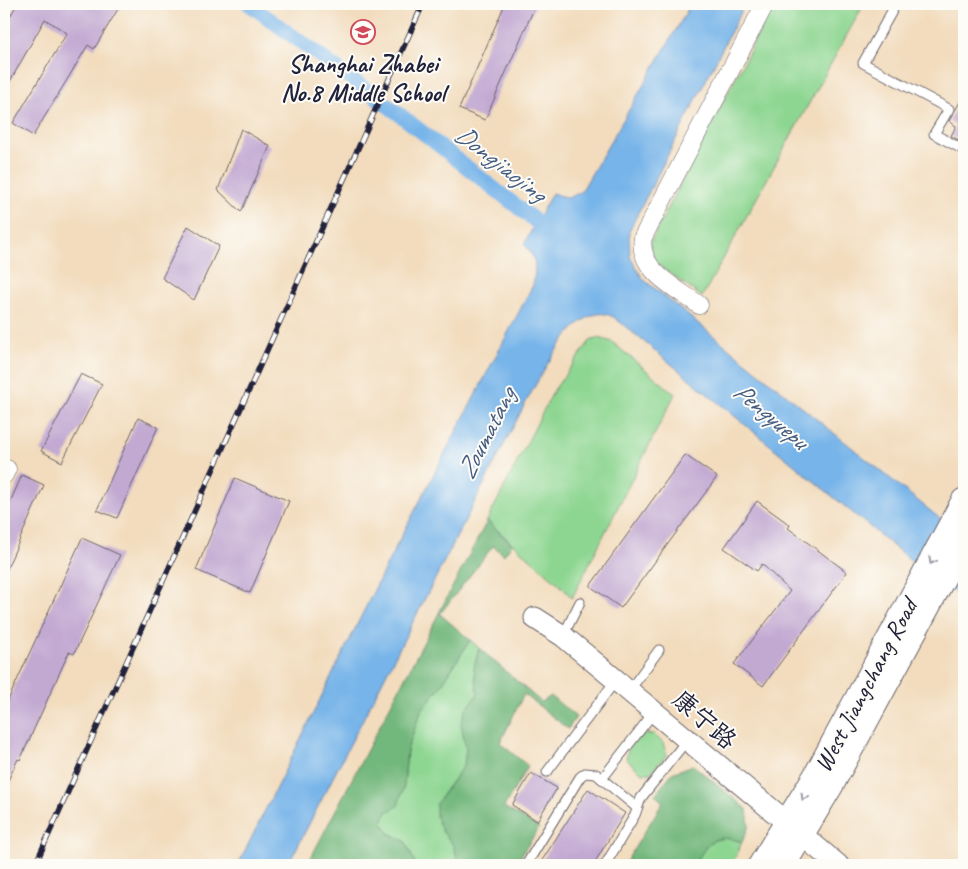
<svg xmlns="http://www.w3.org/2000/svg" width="968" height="869" viewBox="0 0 968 869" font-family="Caveat,'LXGW WenKai TC',sans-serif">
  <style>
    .green { fill: #8dd691; stroke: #587c66 }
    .forest { fill: #72b77b; stroke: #4a6c5b }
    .water { fill: #76b4e9; stroke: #4c6b92 }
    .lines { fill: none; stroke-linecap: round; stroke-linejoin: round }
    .canal { stroke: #76b4e9; stroke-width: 15 }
    .building { fill: #c2a9d2 }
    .service-casing { stroke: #6b6368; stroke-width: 11 }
    .minor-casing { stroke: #6b6368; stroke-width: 19 }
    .tertiary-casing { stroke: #6b6368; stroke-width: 23 }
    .secondary-casing { stroke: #6b6368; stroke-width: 27 }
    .service { stroke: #fff; stroke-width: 9 }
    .minor { stroke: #fff; stroke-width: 18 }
    .tertiary { stroke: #fff; stroke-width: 21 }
    .secondary { stroke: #fff; stroke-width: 25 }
    .rail-casing { stroke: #22223b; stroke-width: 5.5 }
    .rail { stroke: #fdfcf7; stroke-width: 4; stroke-dasharray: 11; stroke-linecap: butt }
    .oneway { stroke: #9c9ca7 }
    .labels { text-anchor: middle; stroke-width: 4; stroke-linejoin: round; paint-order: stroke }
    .poi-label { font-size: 25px; font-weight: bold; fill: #22223b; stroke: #fdfcf7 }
    .street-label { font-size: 25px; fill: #22223b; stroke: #fdfcf7 }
    .water-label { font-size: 26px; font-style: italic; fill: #445c81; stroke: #fdfcf7 }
  </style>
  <rect width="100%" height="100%" fill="#fdfcf7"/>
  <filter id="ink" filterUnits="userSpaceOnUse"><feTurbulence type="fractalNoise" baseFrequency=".02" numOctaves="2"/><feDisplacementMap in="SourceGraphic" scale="10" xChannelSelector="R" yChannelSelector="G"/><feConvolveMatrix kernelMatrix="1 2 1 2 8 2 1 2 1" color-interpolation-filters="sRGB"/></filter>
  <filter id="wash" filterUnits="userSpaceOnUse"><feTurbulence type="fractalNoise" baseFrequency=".0096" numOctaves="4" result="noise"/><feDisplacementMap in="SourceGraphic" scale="20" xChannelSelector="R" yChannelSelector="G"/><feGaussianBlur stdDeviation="1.12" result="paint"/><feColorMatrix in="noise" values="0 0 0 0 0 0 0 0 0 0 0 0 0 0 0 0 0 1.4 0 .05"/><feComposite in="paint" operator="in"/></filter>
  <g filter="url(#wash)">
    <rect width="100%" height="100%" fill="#f2dcbd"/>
    <!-- green -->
    <g class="green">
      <polygon points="774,4 864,4 702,297 654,262 650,243"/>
      <polygon points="599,338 612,342 675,394 572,598 560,585 487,521 554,390 590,341"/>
      <polygon points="470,640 479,648 474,668 478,694 465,711 463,736 466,748 464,765 442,795 442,831 453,845 459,865 413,865 415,863 405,841 389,833 381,822 404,786 407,750 421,711 441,686"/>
      <path d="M646 734H654L663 743 667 755 650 773H642L626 759C627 746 635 740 646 734Z"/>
      <polygon points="726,837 742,842 732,865 694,865 709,842"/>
    </g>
    <!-- forest -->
    <g class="forest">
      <polygon points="487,521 512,544 504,555 493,546 440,614 470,640 441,686 421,711 407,750 404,786 398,806 386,813 382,822 389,833 405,841 415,863 413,865 307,865"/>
      <polygon points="479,648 541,702 551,696 576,717 568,729 524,694 500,743 528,766 504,807 539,828 515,865 459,865 453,845 442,831 436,817 436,804 464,765 466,748 461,724 465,711 478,694 474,668"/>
      <path d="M693 765 747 809 749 826 742 842C712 833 709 842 694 865H624L663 802 655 795 672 773Z"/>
    </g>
    <!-- water -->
    <path class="water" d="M691 4H745L629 231 630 257 643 279 964 538V600L904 555 615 318C579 294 541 377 526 402L288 865H238L389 560 533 285C536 267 537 258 524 244L552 193 568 198 581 192Z"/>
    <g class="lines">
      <!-- canal -->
      <polyline class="canal" points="249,4 399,114 552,234"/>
    </g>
    <g id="blocks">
      <!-- building -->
      <g class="building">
        <polygon points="17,4 121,4 94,49 88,45 33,136 13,123 67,33 45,19 4,92 4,27"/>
        <polygon points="505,4 536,4 485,120 459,109"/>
        <polygon points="964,95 964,143 951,136 956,126 949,121"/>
        <polygon points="241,129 270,146 241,212 218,190"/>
        <polygon points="188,226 219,246 194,300 162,278"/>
        <polygon points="81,374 102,384 62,462 41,451"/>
        <polygon points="138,418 158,427 117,518 97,510"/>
        <polygon points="685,455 717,477 621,608 590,586"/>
        <polygon points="22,475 44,485 4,575 4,516"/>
        <polygon points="235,478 289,501 250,593 196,570"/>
        <polygon points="757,501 790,525 788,528 847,572 763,686 734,664 790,591 762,564 757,571 724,548"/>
        <polygon points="82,538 120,555 74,654 69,652 20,760 18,759 4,789 4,709"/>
        <polygon points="531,773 557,788 537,821 512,805"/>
        <polygon points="588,789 625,813 593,865 539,865"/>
      </g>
    </g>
  </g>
  <g filter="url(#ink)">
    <use href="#blocks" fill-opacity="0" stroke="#6b6368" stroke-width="1"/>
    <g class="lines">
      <defs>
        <g id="service">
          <polyline points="896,4 863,63 949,109 934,134 964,150"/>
          <polyline points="563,636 580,602"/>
          <polyline points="629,691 659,650"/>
          <polyline points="547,772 616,680"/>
          <polyline points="602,779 654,712"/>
          <polyline points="526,865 580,777 585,773 596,774 636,807"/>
          <polyline points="605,865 635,815 641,798 687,740"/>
        </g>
        <g id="minor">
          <path d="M699 305C676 288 637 270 643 237L765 4"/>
          <polyline points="4,475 7,469"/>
        </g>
        <polyline id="tertiary" points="535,618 563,636 838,865"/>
        <g id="secondary">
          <polyline points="761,865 817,774 964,501"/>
          <polyline points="783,865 832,783 964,539"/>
        </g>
      </defs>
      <!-- service casing -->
      <use href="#service" class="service-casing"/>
      <!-- minor casing -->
      <use href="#minor" class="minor-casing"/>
      <!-- tertiary casing -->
      <use href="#tertiary" class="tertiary-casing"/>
      <!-- secondary casing -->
      <use href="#secondary" class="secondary-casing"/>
      <!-- service -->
      <use href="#service" class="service"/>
      <!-- minor -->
      <use href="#minor" class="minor"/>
      <!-- tertiary -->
      <use href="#tertiary" class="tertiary"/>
      <!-- secondary -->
      <use href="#secondary" class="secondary"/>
      <defs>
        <polyline id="rail" points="35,865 423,4"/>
      </defs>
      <!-- rail casing -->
      <use href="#rail" class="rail-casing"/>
      <!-- rail -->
      <use href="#rail" class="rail"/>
    </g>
    <!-- one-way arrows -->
    <defs><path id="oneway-chevron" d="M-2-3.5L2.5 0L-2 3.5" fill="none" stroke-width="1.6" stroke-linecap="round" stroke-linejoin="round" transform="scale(1.25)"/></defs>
    <g class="oneway">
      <use href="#oneway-chevron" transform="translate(932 561) rotate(118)"/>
      <use href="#oneway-chevron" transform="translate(804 797) rotate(120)"/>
    </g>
  </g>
  <!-- icons -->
  <defs>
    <symbol id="school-ring" viewBox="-11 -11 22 22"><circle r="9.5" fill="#fdfcf7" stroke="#d1495b" stroke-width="1.5"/><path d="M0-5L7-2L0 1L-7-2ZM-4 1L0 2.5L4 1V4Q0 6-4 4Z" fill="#d1495b"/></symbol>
  </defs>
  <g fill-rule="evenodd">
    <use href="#school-ring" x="349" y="18" width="28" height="28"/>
  </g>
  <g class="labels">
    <!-- poi labels -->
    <g class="poi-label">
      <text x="363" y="72">Shanghai Zhabei<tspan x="363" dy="29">No.8 Middle School</tspan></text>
    </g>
    <!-- street labels -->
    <g class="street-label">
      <text transform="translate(865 685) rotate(-62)" y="9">West Jiangchang Road</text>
      <text transform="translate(705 719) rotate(41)" y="9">康宁路</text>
    </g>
    <!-- water labels -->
    <g class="water-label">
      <text transform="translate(501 163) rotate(38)" y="9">Dongjiaojing</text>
      <text transform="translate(771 415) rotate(40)" y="9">Pengyuepu</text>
      <text transform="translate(486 433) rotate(-63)" y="9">Zoumatang</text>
    </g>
  </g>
  <!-- margin -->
  <rect width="968" height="869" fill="none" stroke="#fdfcf7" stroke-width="20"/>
</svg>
